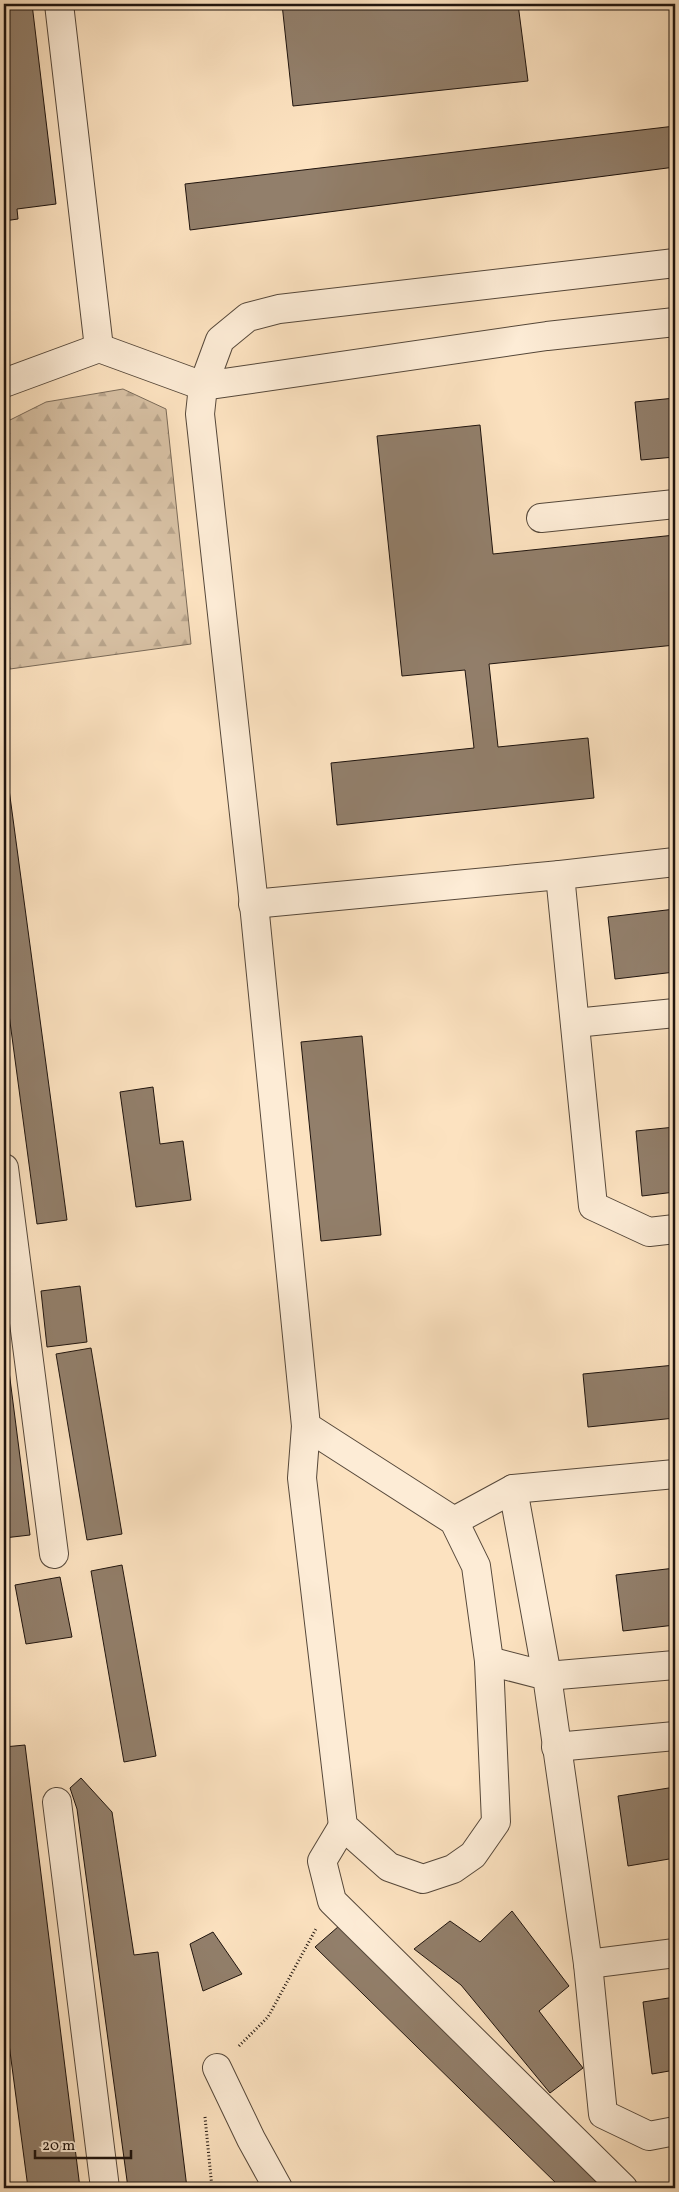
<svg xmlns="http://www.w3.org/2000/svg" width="679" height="2192" viewBox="0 0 679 2192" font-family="Vollkorn,serif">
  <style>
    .forest { fill: url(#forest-firs); stroke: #7a6a58 }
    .building { fill: #927f6b; stroke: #1f140e }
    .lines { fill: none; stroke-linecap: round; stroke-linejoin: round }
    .minor-casing { stroke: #56483a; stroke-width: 30 }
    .path { stroke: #1f140e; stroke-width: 3; stroke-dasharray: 1 2.5; stroke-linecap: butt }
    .minor { stroke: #fdecd6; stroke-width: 28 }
  </style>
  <defs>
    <pattern id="forest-firs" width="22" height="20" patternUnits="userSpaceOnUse" patternTransform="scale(1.25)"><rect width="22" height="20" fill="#d6bfa2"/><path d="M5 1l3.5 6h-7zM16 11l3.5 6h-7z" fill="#b7a38a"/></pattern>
  </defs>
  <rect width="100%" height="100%" fill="#fce2c0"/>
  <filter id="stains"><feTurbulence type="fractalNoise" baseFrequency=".004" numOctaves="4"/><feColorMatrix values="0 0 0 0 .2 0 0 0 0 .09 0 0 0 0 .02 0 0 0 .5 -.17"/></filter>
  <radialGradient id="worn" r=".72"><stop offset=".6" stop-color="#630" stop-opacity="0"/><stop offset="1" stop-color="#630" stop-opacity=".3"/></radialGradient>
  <!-- forest -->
  <polygon class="forest" points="123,389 166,409 191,644 10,669 4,622 4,423 46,402"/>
  <!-- building -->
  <g class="building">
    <polygon points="4,4 32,4 56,204 17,209 18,219 4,221"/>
    <polygon points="282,4 518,4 528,81 293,106"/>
    <polygon points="675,126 675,167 190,230 185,184"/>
    <polygon points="675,398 675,457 641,460 635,402"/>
    <polygon points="480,425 493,554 675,535 675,645 489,664 498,747 588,738 594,798 337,825 331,763 474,748 465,670 402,676 377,436"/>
    <polygon points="4,752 67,1220 37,1224 4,977"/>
    <polygon points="675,909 675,972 615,979 608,917"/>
    <polygon points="362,1036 381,1235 321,1241 301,1042"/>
    <polygon points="153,1087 160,1144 183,1141 191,1200 136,1207 120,1092"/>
    <polygon points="675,1127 675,1192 642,1196 636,1131"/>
    <polygon points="80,1286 87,1342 47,1347 41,1291"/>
    <polygon points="4,1332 30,1535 4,1538"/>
    <polygon points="91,1348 122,1534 87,1540 56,1354"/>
    <polygon points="675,1365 675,1418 588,1427 583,1374"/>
    <polygon points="122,1565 156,1756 124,1762 91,1571"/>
    <polygon points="675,1568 675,1625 623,1631 616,1575"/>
    <polygon points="60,1577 72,1637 26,1644 15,1585"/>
    <polygon points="25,1745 80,2188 28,2188 4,2006 4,1747"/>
    <polygon points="81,1778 112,1812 134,1955 158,1952 187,2188 128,2188 77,1809 70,1788"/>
    <polygon points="675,1787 675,1858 628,1866 618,1796"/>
    <polygon points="512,1911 569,1986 539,2011 583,2068 550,2093 461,1985 414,1949 450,1921 480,1942"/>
    <polygon points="339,1926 602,2188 561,2188 315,1947"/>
    <polygon points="213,1932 242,1974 203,1991 190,1944"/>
    <polygon points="675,1997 675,2070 652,2074 643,2002"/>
  </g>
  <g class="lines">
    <defs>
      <g id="minor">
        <polyline points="59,4 99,348"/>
        <polyline points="4,383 99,348 203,386 547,336 675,322"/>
        <polyline points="541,518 675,504"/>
        <polyline points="675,862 560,875 593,1206 649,1232 675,1229"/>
        <polyline points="253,904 560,875"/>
        <polyline points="575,1023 675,1013"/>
        <polyline points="4,1168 54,1554"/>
        <polyline points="306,1426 454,1521 476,1566 489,1661 496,1822 473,1855 453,1869 423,1879 389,1867 343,1826 302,1478 306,1426 255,914 200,414 203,386 220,340 248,317 279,309 675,263"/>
        <polyline points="513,1489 675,1474"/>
        <polyline points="454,1521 513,1489 547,1676 675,1665"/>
        <polyline points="489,1661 547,1676 588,1964 603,2114 649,2136 675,2131"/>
        <polyline points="556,1747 675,1736"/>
        <polyline points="57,1802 105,2188"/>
        <polyline points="343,1826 322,1861 332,1901 623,2188"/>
        <polyline points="588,1964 675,1953"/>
        <polyline points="217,2068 251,2139 278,2188"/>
      </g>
    </defs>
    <!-- minor casing -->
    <use href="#minor" class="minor-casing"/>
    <!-- path -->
    <g class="path">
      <polyline points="239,2046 268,2017 317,1927"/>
      <polyline points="205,2117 212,2188"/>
    </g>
    <!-- minor -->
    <use href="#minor" class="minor"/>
  </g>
  <!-- margin -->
  <rect width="679" height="2192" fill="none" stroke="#fce2c0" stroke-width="20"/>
  <rect x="5" y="5" width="669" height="2182" fill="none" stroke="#1f140e" stroke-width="2.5"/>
  <rect x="10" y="10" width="659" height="2172" fill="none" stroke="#1f140e"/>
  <!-- scale -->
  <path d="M35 2150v8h96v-8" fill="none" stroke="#1f140e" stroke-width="2.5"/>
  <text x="42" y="2150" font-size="15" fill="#1f140e" stroke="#fdecd6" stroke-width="4" paint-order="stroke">20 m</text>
  <rect width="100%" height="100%" filter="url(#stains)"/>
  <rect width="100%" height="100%" fill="url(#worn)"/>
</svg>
